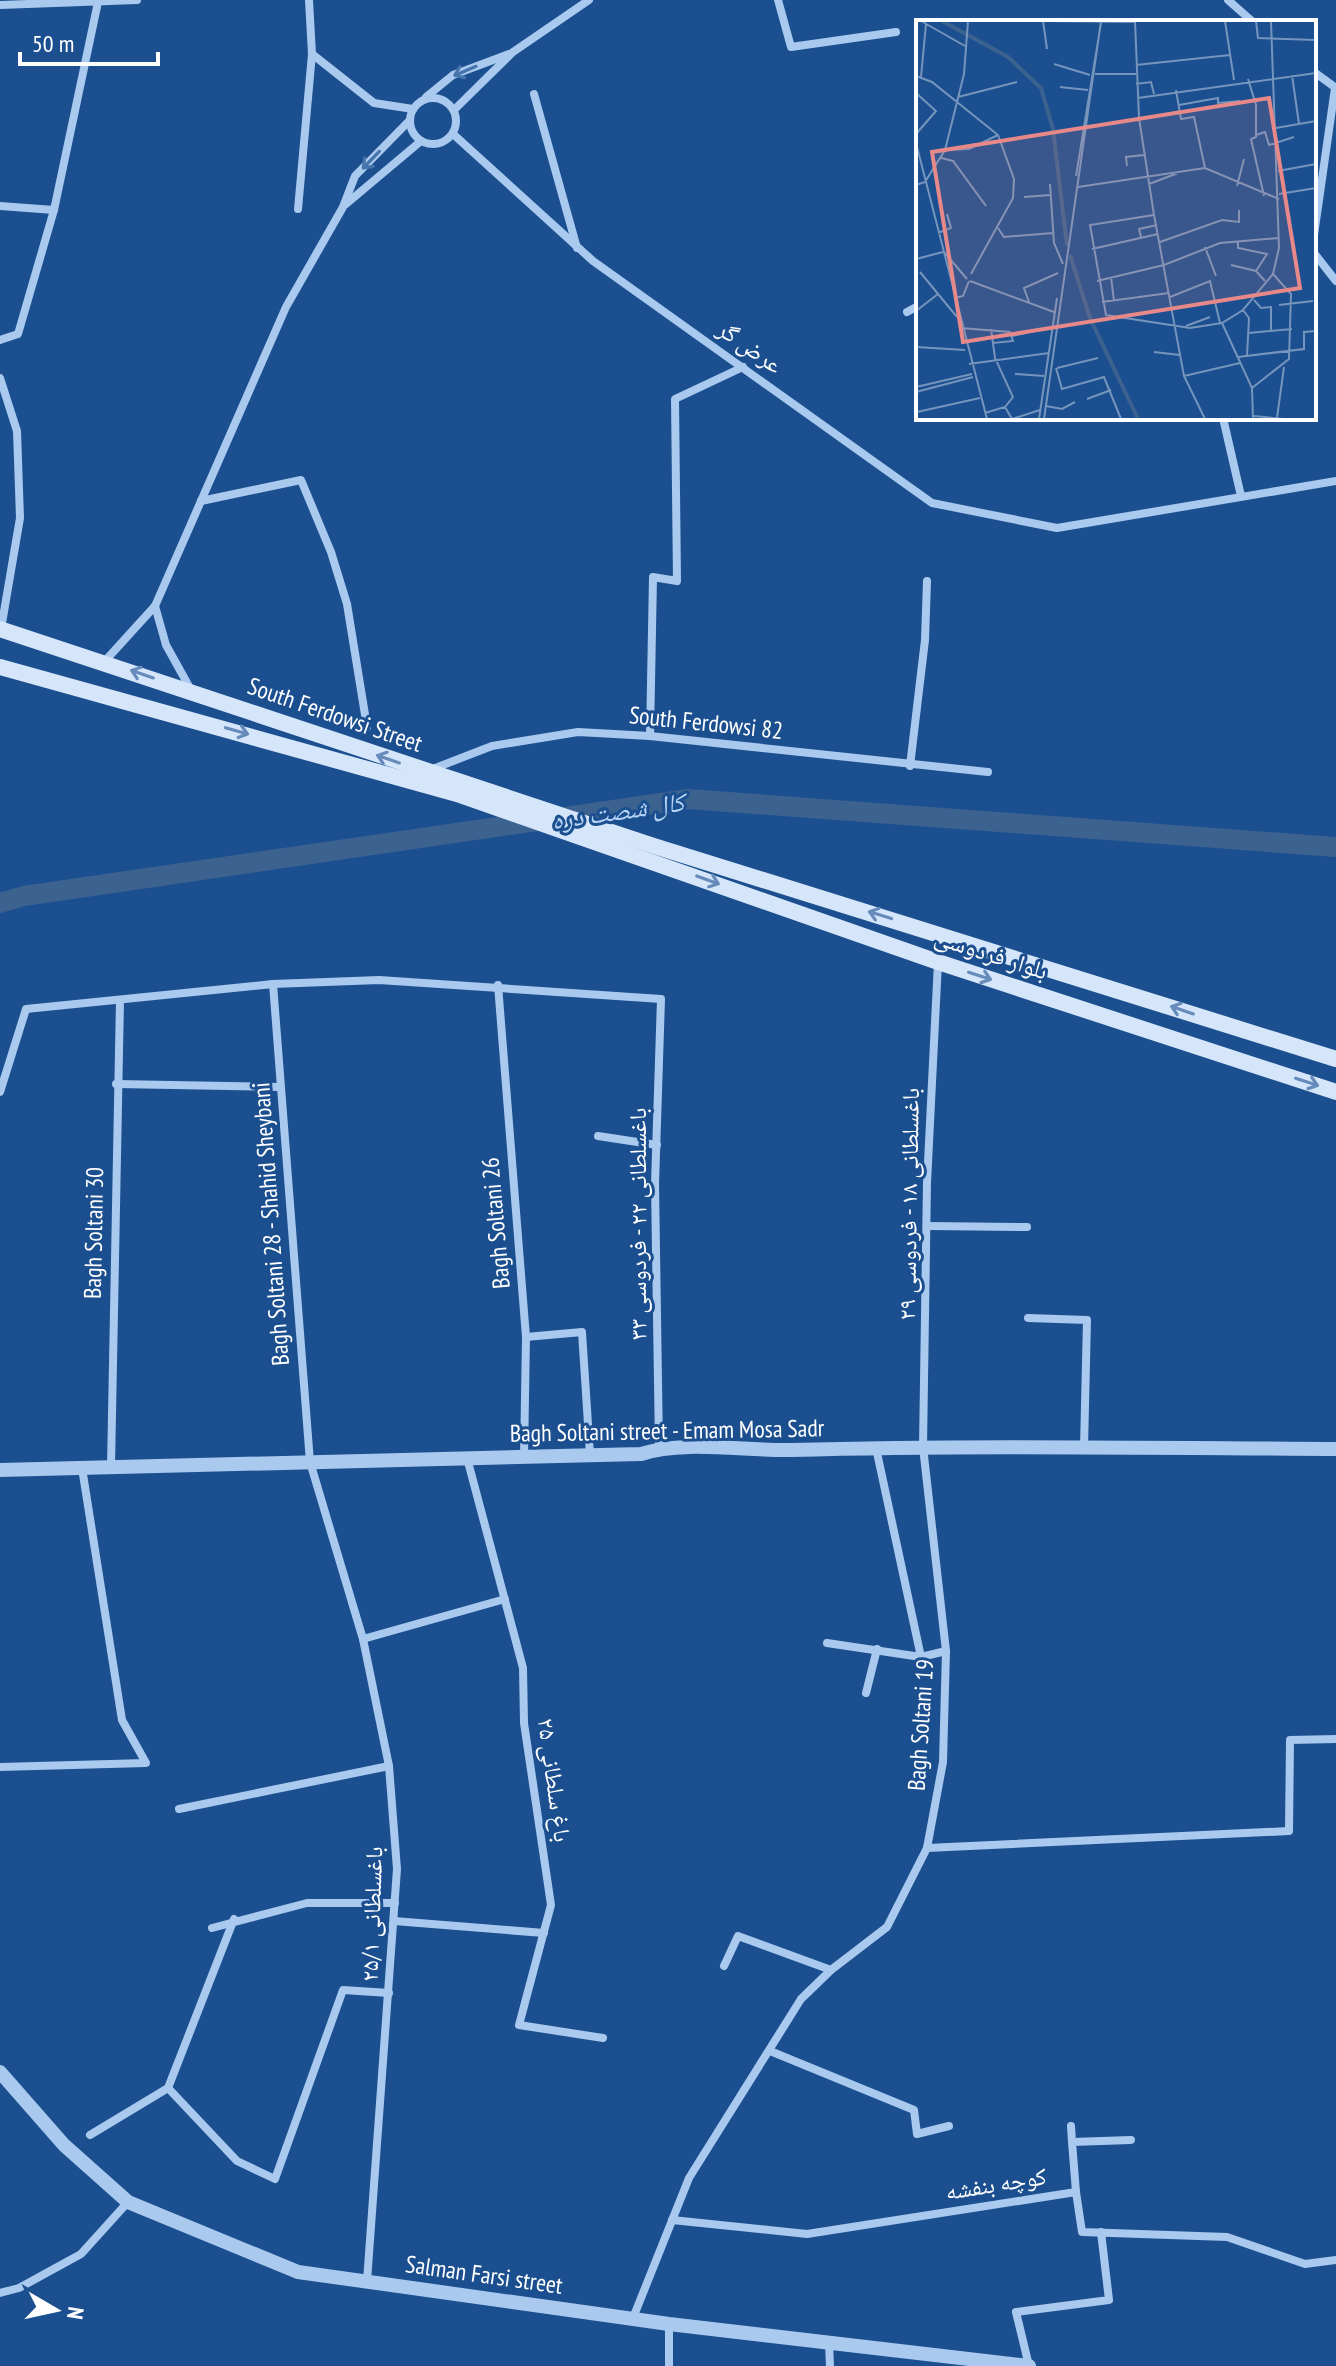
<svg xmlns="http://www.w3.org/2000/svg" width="1336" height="2366" viewBox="0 0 1336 2366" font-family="'PT Sans Narrow','Noto Naskh Arabic',sans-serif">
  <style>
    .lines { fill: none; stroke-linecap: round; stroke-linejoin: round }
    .canal { stroke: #3c6290; stroke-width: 20 }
    .minor { stroke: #a9c9ee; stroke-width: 8 }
    .tertiary { stroke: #a9c9ee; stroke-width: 14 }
    .secondary { stroke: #d6e6fa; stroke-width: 16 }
    .oneway { stroke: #4674ac }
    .oneway2 { stroke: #668bba }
    .labels { text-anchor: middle; stroke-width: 6; stroke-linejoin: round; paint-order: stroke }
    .street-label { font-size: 24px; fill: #fff; stroke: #1b4f8f }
    .water-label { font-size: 26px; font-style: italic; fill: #b5d3f5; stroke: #1b4f8f }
    .inset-river { fill: none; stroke: #3c6290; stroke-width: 4 }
    .inset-road { fill: none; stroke: #7695bc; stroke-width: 2 }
    .view { fill: #e88989; fill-opacity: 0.15; stroke: #e88989; stroke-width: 4 }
    .inset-edge { fill: none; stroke: #fff; stroke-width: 4 }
  </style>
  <rect width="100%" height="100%" fill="#1b4f8f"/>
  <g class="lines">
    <!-- canal -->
    <polyline class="canal" points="0,903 24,896 688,799 1336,847"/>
    <!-- minor -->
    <g class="minor">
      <polyline points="309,0 312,54 374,103 413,109"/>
      <polyline points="778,0 791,47 896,32"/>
      <polyline points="1228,0 1253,22"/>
      <polyline points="0,5 137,0"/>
      <polyline points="1314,72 1336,88"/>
      <polyline points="534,94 577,248"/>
      <polyline points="426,97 453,75 509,54"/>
      <circle cx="433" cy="121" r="23"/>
      <polyline points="454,110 513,52 589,0"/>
      <polyline points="453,134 593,261 932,503 1057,528 1336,481"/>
      <polyline points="346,204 421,141"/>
      <polyline points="0,206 54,210"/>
      <polyline points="298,209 312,54"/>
      <polyline points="1314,235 1335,88"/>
      <polyline points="1314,253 1336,281"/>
      <polyline points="907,312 918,306"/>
      <polyline points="0,340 18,334 54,210 98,2"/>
      <polyline points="0,378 17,431 20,518 1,629"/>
      <polyline points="1223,418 1241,496"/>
      <polyline points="201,501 301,480 331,552 347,604 367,727"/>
      <polyline points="155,606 166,645 191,690"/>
      <polyline points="105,661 155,606 286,307 343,207 355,176 410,120"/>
      <polyline points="650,736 653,577 677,581 675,399 743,367"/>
      <polyline points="910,766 925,640 927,581"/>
      <polyline points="430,770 492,746 578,732 650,736 988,772"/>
      <polyline points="273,984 310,1462 363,1639 389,1766 397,1869 367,2281"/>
      <polyline points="498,985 526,1337 524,1457"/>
      <polyline points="116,1084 280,1087"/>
      <polyline points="0,1092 26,1009 273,984 379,980 661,999 655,1184 659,1448"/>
      <polyline points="598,1136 657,1145"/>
      <polyline points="928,1226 1027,1227"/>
      <polyline points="1028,1318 1087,1320 1084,1448"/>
      <polyline points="526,1337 582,1332 590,1455"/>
      <polyline points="876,1448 921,1657"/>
      <polyline points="467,1458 523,1668 524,1723 551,1905 519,2025 603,2038"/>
      <polyline points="111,1467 120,1000"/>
      <polyline points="363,1639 505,1599"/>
      <polyline points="827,1643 921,1657 946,1651"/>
      <polyline points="866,1693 877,1649"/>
      <polyline points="0,1767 146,1763 122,1720 82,1468"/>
      <polyline points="179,1809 389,1766"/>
      <polyline points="927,1848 1289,1831 1290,1740 1336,1739"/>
      <polyline points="394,1921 544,1933"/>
      <polyline points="212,1928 307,1903 395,1903"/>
      <polyline points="724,1966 738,1936 831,1970"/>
      <polyline points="770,2051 914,2110 917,2134 949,2126"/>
      <polyline points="168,2088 237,2161 275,2179 343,1990 389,1993"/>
      <polyline points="1071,2126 1072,2142"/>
      <polyline points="90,2135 168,2088 234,1919"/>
      <polyline points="1076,2192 1072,2142 1131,2140"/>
      <polyline points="672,2220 807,2234 1076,2192 1082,2232 1227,2237 1305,2264 1336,2260"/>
      <polyline points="0,2293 19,2288 81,2254 128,2202"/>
      <polyline points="633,2318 689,2178 801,1999 831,1970 887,1927 927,1848 943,1762 946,1651 923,1447 927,1183 938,962"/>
      <polyline points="829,2343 830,2366"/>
      <polyline points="669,2366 669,2324"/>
      <polyline points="1029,2366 1016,2312 1109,2300 1101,2232"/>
    </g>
    <!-- tertiary -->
    <g class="tertiary">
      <path d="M0 1470 641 1454C683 1440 745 1451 791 1450 973 1445 1154 1448 1336 1449"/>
      <polyline points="0,2072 64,2145 128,2202 298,2272 669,2324 1029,2366"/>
    </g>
    <!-- secondary -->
    <g class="secondary">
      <polyline points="0,629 654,846 1336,1059"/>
      <polyline points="0,667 457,794 938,962 1336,1092"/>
    </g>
  </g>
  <!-- one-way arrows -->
  <defs><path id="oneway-shaft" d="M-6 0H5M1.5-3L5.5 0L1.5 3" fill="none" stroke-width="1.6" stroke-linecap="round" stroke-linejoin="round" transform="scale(2)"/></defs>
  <g class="oneway">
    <use href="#oneway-shaft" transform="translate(465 71) rotate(157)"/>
    <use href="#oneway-shaft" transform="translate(371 160) rotate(134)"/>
  </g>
  <g class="oneway2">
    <use href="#oneway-shaft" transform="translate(142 674) rotate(-161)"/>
    <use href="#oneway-shaft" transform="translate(237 731) rotate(16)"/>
    <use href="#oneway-shaft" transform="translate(388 759) rotate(-161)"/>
    <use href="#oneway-shaft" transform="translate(708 880) rotate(20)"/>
    <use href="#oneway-shaft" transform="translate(880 915) rotate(-163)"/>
    <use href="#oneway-shaft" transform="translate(980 976) rotate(18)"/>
    <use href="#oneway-shaft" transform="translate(1182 1010) rotate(-161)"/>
    <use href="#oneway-shaft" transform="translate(1307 1082) rotate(18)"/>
  </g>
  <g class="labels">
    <!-- street labels -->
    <g class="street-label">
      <text transform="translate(750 347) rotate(35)" y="8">عرض گر</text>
      <text transform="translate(335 715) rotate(19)" y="8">South Ferdowsi Street</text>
      <text transform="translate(706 723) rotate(6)" y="8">South Ferdowsi 82</text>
      <text transform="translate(991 954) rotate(18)" y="8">بلوار فردوسی</text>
      <text transform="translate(909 1204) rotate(-89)" y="8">باغسلطانی ۱۸ - فردوسی ۲۹</text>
      <text transform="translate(496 1223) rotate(-95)" y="8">Bagh Soltani 26</text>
      <text transform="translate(271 1224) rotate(-94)" y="8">Bagh Soltani 28 - Shahid Sheybani</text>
      <text transform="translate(638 1224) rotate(-90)" y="8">باغسلطانی ۲۲ - فردوسی ۳۳</text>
      <text transform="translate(94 1233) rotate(-89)" y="8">Bagh Soltani 30</text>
      <text transform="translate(667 1431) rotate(-1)" y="8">Bagh Soltani street - Emam Mosa Sadr</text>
      <text transform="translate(921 1725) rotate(-86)" y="8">Bagh Soltani 19</text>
      <text transform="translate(554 1780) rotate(82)" y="8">باغ سلطانی ۲۵</text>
      <text transform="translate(372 1914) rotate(-88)" y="8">باغسلطانی ۲۵/۱</text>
      <text transform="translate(996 2184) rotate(-9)" y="8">کوچه بنفشه</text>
      <text transform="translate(484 2275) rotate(8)" y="8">Salman Farsi street</text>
    </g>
    <!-- water labels -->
    <g class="water-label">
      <text transform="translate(618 811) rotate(-8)" y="9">کال شصت دره</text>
    </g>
  </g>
  <!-- overview -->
  <g transform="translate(916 20)">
    <rect width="400" height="400" fill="#1b4f8f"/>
    <path class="inset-river" d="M26 1 92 37 125 68 137 109 151 226M154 235 174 298 222 399"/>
    <path class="inset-road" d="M5 1 49 26M127 1 131 29M132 1 219 2M219 1 223 98 238 195 268 356 289 399M309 1 318 60M340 1 342 18 400 20M138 44 174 55M220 45 314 35M179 54H220M376 55 383 104M0 56 16 62 82 115 98 159 97 178 55 254M5 57 10 4M332 59 340 85V117L335 119 348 176M220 64 235 62 238 74M144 67 172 70M260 70 265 99 278 97 289 148M0 73 20 91 0 114M42 77 101 62M222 78 400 53M263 85 302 78V83L324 81M360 108 400 101M340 115 349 112 353 125 378 117M0 123 71 399M29 130 53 129 82 115M25 138 37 141 70 186M211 146 210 137 228 135M362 151 400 144M160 156 185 3M134 164 138 223 147 244M233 164 262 153M0 165 9 162 29 130 48 54 52 1M321 166 328 139M162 167 289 148 363 179M363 174 400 168M108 177 135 175M238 195 174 205 190 295 274 308 306 303 327 290 357 254 363 228 355 1M82 208 88 217 137 213M22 213 35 208 31 194M225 217 223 209 241 205M244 222 306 200 323 202V190M322 222V228L351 234 340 251M289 227 300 256M176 229 242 214M29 233 51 259M0 239 27 232M315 245 340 251 349 261M4 252 41 297M195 257 198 281M54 261 138 292M181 261 248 245 304 223 363 218M254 277 294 261 304 303M39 278 47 276 53 261M338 280 345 288 355 287V311M113 282 108 268 142 253M186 282 253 273M363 285 397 281M327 290 333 298 331 336M0 291 22 274M306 303 336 368 337 399M270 306 294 297M45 308 94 312 97 321 77 323M333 313 376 309M96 316 136 307M0 327 49 330M238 332 264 335M322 337 388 329V312L400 311M53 344 133 333M140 348 146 369 188 357 205 399M141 348 182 338M99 354 128 356M268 356 324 343M0 367 56 354M336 368 373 339 375 274 357 254M0 372 57 357M171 379 195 370M130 386 146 389 159 382M89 387 96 399 124 390M1 392 64 378M69 393 89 387 97 377 79 338 75 309M338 396 367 399M361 398 368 347M123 399 141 278M128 399 185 1"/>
    <path class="view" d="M353 78 384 268 47 322 16 132Z"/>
    <rect width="400" height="400" class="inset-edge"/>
  </g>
  <!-- north arrow -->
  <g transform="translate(56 2310) rotate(99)" stroke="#1b4f8f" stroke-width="6" paint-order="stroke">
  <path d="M0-6L14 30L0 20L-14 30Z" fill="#ffffff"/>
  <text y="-12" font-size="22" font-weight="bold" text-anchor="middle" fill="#ffffff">N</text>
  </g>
  <!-- scale -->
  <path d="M20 52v12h138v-12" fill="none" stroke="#ffffff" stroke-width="4"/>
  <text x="32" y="52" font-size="24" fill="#ffffff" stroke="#1b4f8f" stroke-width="6" paint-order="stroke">50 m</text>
</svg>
